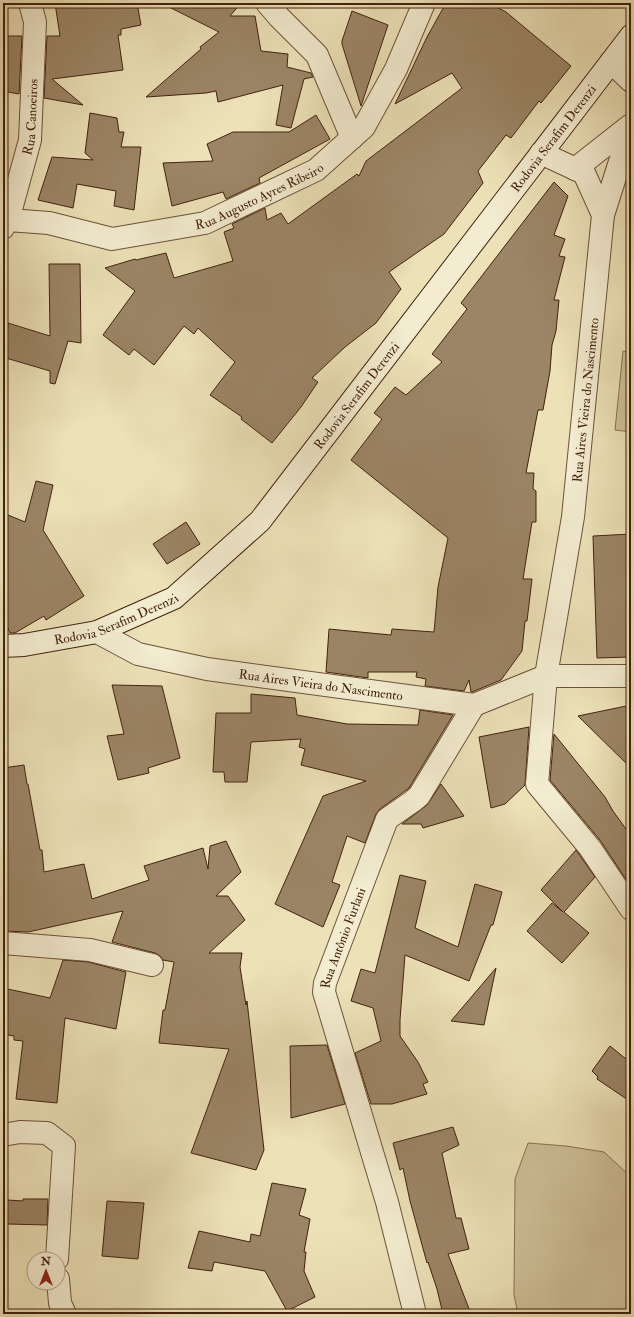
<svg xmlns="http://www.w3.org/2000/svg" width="634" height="1317" viewBox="0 0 634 1317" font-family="'IM FELL Double Pica',serif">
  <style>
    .green { fill: #cfc19a; stroke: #897254 }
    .building { fill: #9b8566; stroke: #43220e }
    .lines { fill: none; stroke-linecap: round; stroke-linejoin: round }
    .minor-casing { stroke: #6d5238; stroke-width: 24 }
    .tertiary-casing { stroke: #6d5238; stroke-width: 24 }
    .secondary-casing { stroke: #43220e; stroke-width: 24 }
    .minor { stroke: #f3ecd0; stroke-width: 22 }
    .tertiary { stroke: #f3ecd0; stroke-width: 22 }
    .secondary { stroke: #f3ecd0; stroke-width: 22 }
    .labels { text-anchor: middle; stroke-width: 4; stroke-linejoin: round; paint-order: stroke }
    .street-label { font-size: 13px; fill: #43220e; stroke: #f3ecd0 }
  </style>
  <rect width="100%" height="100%" fill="#ece1b7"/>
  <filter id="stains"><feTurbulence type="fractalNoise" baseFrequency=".005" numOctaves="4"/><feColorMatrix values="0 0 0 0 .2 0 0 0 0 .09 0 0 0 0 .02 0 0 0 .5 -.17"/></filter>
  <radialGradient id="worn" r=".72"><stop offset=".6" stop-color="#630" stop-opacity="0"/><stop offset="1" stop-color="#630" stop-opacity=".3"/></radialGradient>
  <!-- green -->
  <g class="green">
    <polygon points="623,351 631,353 631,432 615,430"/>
    <polygon points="528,1143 566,1146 604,1152 631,1177 631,1314 518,1314 514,1295 515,1179"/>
  </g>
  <!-- building -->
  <g class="building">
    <polygon points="55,3 137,3 141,25 121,29 121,35 118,35 123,70 52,79 83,105 44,98 47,36 60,36"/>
    <polygon points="161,3 241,3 230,16 255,16 261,51 288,54 287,67 311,73 313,77 304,79 291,128 276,125 283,85 218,102 216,91 206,93 146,97 201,49 200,47 219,32"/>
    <polygon points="446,3 489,3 506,12 571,66 541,103 539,101 511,138 506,135 478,171 483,183 444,234 389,272 401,289 376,323 345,347 312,378 318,382 301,407 272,443 241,419 242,417 210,395 235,362 198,328 194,334 184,326 154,365 134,349 129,355 103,335 135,291 105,268 135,259 136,260 166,253 174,278 233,261 224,232 234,228 232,224 265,208 267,220 281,213 288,224 357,174 359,176 366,161 462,88 452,73 395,104 427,37"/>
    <polygon points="352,11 388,25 361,106 342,44 342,41"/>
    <polygon points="3,36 22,36 19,94 3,91"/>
    <polygon points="90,113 117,118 119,132 124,132 121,147 141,147 134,210 114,206 116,191 77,184 73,208 38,200 52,157 93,160 85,153"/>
    <polygon points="316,115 330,139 259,178 260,183 226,199 223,192 172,206 163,163 213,161 207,144 233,132 289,132"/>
    <polygon points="554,182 568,196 554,235 565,239 559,256 565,257 554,300 559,300 556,331 552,345 550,371 543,410 538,410 526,473 534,473 533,489 536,491 536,522 532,522 523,579 532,579 527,621 525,621 522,651 501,680 472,692 471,692 469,680 464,691 425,686 426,679 416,677 417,672 368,672 368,678 326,672 329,629 391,635 392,629 434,632 438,587 448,538 351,460 382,419 374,413 395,387 406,395 442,362 432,354 467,309 461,303"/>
    <polygon points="49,264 80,264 81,343 68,341 55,384 50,383 50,371 6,358 8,323 50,336"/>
    <polygon points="36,481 53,485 43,530 84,596 46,620 44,616 15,633 10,633 3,617 3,513 25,522"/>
    <polygon points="186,522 200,544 167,564 153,544"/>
    <polygon points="631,534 631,657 597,658 593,536"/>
    <polygon points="112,685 162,686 180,758 148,768 149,773 118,780 107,736 124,734"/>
    <polygon points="251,694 295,698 297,715 347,724 418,725 420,710 453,715 409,788 380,809 376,814 365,843 347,836 332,882 340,885 323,927 275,904 323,796 366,781 301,765 305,749 299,747 301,739 251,742 247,782 225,782 224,772 213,772 216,713 251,713"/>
    <polygon points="631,705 631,768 578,716"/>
    <polygon points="529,727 525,785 505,804 491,808 479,737"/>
    <polygon points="554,734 605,797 613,811 631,836 631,887 600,840 550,780"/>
    <polygon points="24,765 27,784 28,784 40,850 42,850 44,872 84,864 92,899 149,880 144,866 203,848 208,869 210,846 226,841 241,872 216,896 228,896 245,920 209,953 242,953 240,967 246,1005 247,1001 264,1150 256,1170 191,1153 229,1049 159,1043 163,1010 165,1010 174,962 163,960 160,956 155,953 112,942 123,911 28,932 3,931 3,768"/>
    <polygon points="441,784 464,816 423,828 421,824 402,824 427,805"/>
    <polygon points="576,850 595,877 564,912 589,933 562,963 527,931 552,903 563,912 541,890"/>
    <polygon points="400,875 426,881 415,928 458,947 475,884 502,892 493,925 491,925 469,981 405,955 400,1020 400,1036 418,1062 428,1082 423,1084 427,1094 392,1104 371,1104 355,1053 381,1041 373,1008 351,1001 361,969 375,973"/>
    <polygon points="63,960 88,962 126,972 116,1029 65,1018 57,1103 16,1099 23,1041 14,1040 14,1036 3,1034 3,988 50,998"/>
    <polygon points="496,968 484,1025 451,1021"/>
    <polygon points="327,1045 345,1104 291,1118 290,1046"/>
    <polygon points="610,1046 631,1063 631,1102 597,1079 598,1077 592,1071"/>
    <polygon points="453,1127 459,1145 442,1153 456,1218 461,1218 469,1249 448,1254 471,1314 443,1314 437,1289 428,1262 427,1263 410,1201 403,1168 400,1170 393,1143"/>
    <polygon points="272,1183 306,1189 299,1215 310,1219 304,1252 306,1252 304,1271 315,1297 287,1311 265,1271 214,1262 212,1271 188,1268 199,1231 250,1242 251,1234 260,1236"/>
    <polygon points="23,1199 48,1199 47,1225 7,1224 7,1200 23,1201"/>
    <polygon points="107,1201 144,1203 138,1259 102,1256"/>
  </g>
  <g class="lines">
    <defs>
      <g id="minor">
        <polyline points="267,3 279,17 317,55 352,138"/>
        <polyline points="611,62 631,81"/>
        <polyline points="541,153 584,173 603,215 573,517 546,676 537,784 590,848 631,909"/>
        <polyline points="575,169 631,125"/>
        <polyline points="603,215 631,127"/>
        <path id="s1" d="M3 228 8 220 49 223 112 239 205 223 316 170 364 127 396 69 424 3"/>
        <path id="s2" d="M97 632 138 654 207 669 474 705 546 676H631"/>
        <polyline points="3,943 90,950 152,965"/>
        <polyline points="3,1135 20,1132 47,1133 64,1146 57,1259"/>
        <polyline points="58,1279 60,1303 65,1314"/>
        <path id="s3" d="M415 1314 387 1202 324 992 325 983 387 819 413 801 419 796 474 705"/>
      </g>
      <g id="tertiary">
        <path id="s4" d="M3 220H8L30 140 35 22 30 3"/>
      </g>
      <g id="secondary">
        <path id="s5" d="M3 646 24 645 97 632 174 598 260 521 631 36"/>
      </g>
    </defs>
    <!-- minor casing -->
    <use href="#minor" class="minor-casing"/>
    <!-- tertiary casing -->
    <use href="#tertiary" class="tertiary-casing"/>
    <!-- secondary casing -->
    <use href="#secondary" class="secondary-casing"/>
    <!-- minor -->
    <use href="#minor" class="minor"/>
    <!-- tertiary -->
    <use href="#tertiary" class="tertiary"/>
    <!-- secondary -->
    <use href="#secondary" class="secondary"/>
  </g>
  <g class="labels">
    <!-- street labels -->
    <g class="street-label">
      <text dy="5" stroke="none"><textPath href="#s4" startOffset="111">Rua Canoeiros</textPath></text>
      <text dy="5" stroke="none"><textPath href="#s5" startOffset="777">Rodovia Serafim Derenzi</textPath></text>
      <text dy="5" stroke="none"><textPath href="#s1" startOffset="270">Rua Augusto Ayres Ribeiro</textPath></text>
      <text dy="5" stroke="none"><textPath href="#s5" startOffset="453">Rodovia Serafim Derenzi</textPath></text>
      <text transform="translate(585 400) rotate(-84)" y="5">Rua Aires Vieira do Nascimento</text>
      <text dy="5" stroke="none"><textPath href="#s5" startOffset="117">Rodovia Serafim Derenzi</textPath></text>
      <text dy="5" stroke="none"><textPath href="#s2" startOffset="232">Rua Aires Vieira do Nascimento</textPath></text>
      <text dy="5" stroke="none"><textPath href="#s3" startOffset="392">Rua Antônio Furlani</textPath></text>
    </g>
  </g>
  <!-- margin -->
  <rect width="634" height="1317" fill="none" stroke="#ece1b7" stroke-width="16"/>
  <rect x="4" y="4" width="626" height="1309" fill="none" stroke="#43220e" stroke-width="2"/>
  <rect x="8" y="8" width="618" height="1301" fill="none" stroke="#43220e"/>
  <!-- north arrow -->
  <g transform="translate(46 1271)"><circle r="19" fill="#f3ecd0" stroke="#ad9b82"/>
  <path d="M0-3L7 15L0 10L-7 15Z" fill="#8f2418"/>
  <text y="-6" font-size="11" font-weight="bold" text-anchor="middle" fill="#43220e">N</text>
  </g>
  <rect width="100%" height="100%" filter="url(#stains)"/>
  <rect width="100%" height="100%" fill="url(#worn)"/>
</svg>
